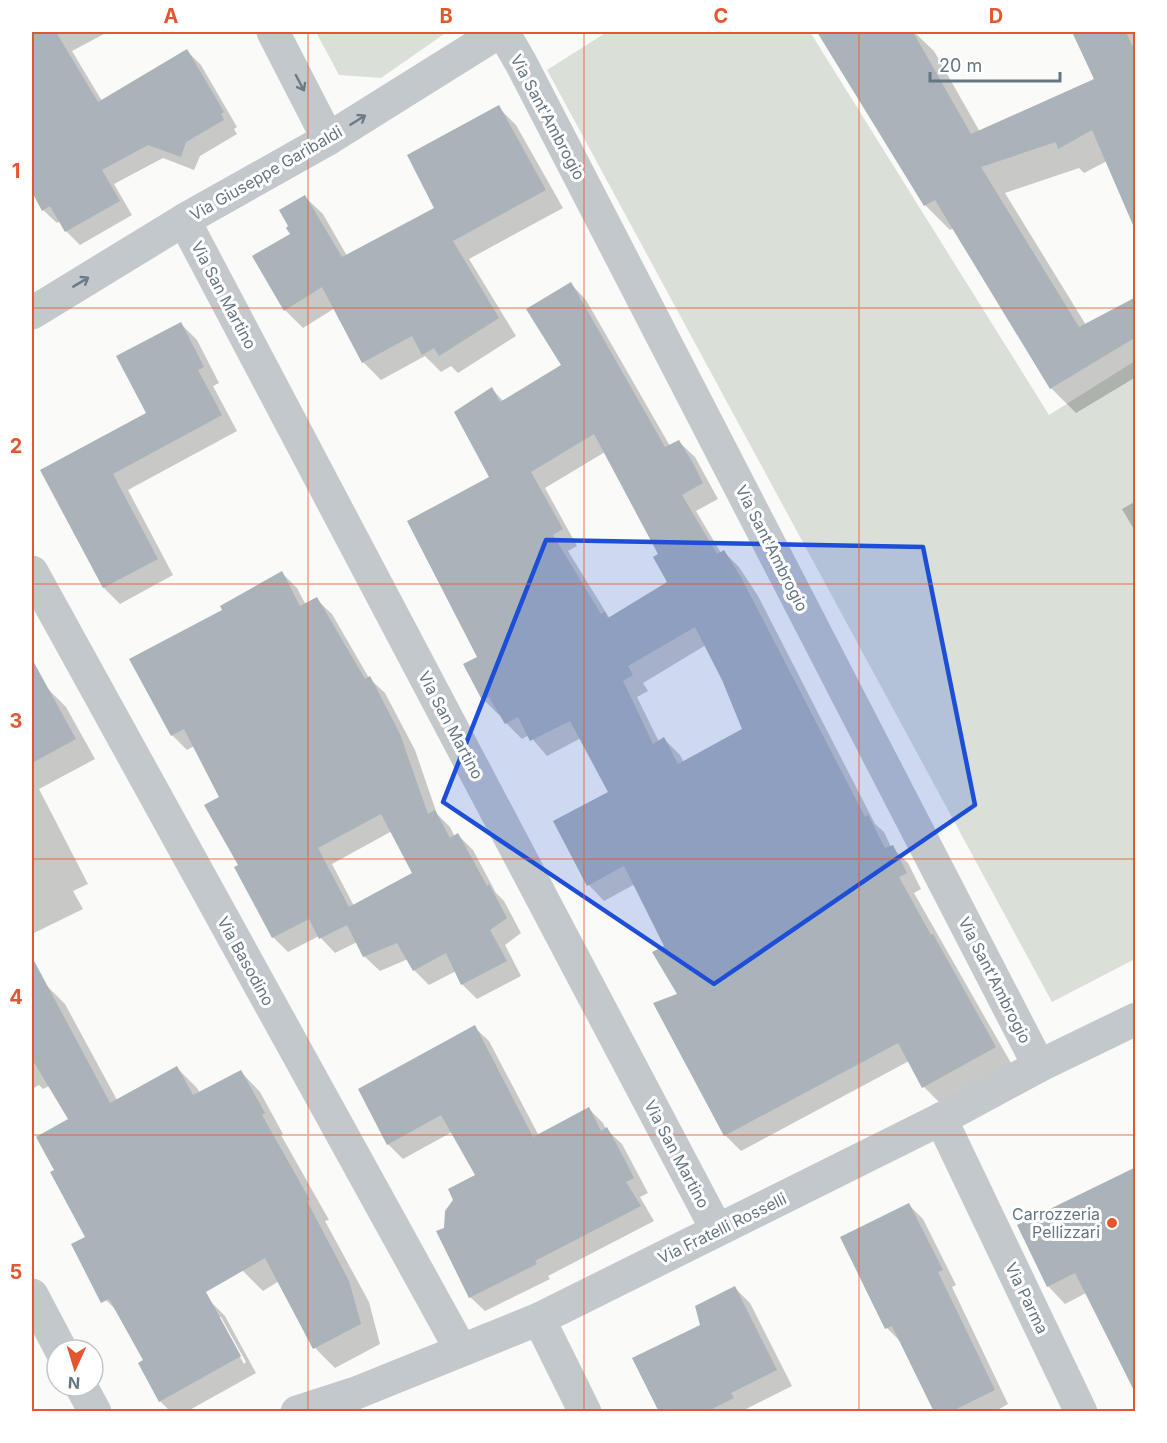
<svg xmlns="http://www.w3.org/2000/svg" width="1167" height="1443" viewBox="0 0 1167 1443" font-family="Inter,sans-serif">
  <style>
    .green { fill: #dadfd7 }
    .shadow { fill: #0003; fill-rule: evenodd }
    .building { fill: #aab3b9; fill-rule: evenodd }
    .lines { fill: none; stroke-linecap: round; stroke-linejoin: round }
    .minor { stroke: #c3c8cc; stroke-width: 33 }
    .oneway { stroke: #6a7a87 }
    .marked { fill: #1d4ed8; fill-opacity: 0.2; stroke: #1d4ed8; stroke-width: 4.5; stroke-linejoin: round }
    .grid { fill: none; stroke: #e4572e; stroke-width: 1.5; stroke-opacity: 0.55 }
    .poi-dot { fill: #e4572e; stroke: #fff; stroke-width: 2 }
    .labels { text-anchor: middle; stroke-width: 6; stroke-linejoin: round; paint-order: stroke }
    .street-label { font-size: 16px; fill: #657683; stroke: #fff }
    .poi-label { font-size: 16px; fill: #657683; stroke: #fff; text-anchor: end }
    .neatline { fill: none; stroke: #e4572e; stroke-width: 2 }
    .grid-label { font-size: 20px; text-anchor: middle; font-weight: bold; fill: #e4572e }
  </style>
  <rect width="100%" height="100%" fill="#fafaf8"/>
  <!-- green -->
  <g class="green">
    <polygon points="316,32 447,32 381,78 339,75"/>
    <polygon points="607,32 810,32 1049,415 1135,361 1135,959 1052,1002 547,70"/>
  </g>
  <!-- shadow -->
  <g class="shadow">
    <polygon points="32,32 105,32 106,33 72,51 102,101 187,51 201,65 237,127 234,129 237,134 200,156 194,170 163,158 114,184 132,215 80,245 66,231 60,221 57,223 43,210 32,188"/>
    <polygon points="818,32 914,32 934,51 980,132 1096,79 1074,32 1136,32 1136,228 1107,161 1084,173 1079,168 1005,193 1086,325 1136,299 1136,377 1076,413 1051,388 954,228 950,230 925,205"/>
    <polygon points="498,107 516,125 563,208 469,259 516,336 458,373 451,366 441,372 425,356 381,380 363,362 335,308 303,328 285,310 292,235 305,197 323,214 347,256 436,208"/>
    <path d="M571 284 586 300 670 446 679 442 695 457 718 499 696 511 721 553 723 551 739 567 758 596 875 824 884 832 891 847 908 863 921 889 914 893 1011 1063 939 1102 924 1087 909 1061 741 1151 725 1135 679 995 666 947 635 884 604 901 589 885 610 793 581 738 547 756 529 735 522 739 506 723 501 714 499 715 484 700 465 665 479 658 491 477 492 389 504 402 564 365ZM605 452 660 555 669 582 610 619 568 551 577 546 545 488ZM706 645 723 680 744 729 684 763 680 755 664 739 659 742 637 697 648 691 643 683Z"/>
    <polygon points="181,324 197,340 219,383 213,386 237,431 128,490 173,575 120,604 104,588 42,470 148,413"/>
    <polygon points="1136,501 1136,533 1122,509"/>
    <path d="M282 573 297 588 306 605 316 599 332 614 369 678 385 693 415 750 437 814 450 827 455 837 458 835 473 850 496 893 504 901 521 933 505 945 521 976 477 999 462 984 456 971 429 985 414 970 408 959 380 971 364 956 357 942 335 953 319 936 288 952 273 937 240 866 221 798 194 746 187 750 172 735 224 610ZM392 831 414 874 354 906 332 864Z"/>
    <polygon points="32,674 41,689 46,687 66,707 95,759 39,789 88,884 73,891 83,909 32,934"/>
    <polygon points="45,984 65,1004 117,1100 177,1068 197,1088 200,1093 241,1072 260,1092 283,1134 281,1135 329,1220 325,1221 369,1302 380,1344 335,1368 315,1348 279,1281 263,1291 243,1271 231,1251 119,1313 99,1293 87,1237 56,1171 70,1120 49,1086 43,1089 39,1085 32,1089 32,992"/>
    <polygon points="474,1027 489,1041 539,1136 589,1109 603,1123 606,1129 622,1144 638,1174 648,1193 640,1197 654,1221 548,1276 550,1279 485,1311 470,1297 445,1229 477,1176 452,1132 403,1159 388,1144"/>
    <polygon points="1136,1169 1136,1395 1086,1293 1065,1304 1048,1286"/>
    <polygon points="909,1205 923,1219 956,1285 952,1287 1008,1404 994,1412 936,1412 901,1342 887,1328"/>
    <polygon points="735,1288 750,1303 792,1386 746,1409 747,1412 661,1412 702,1326"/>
    <path d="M209 1300 225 1316 256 1373 186 1412H171L160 1401 145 1361ZM218 1317H221L246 1362 244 1364Z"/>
  </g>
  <!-- building -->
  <g class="building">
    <polygon points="32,32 56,32 98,102 187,49 224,112 221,114 224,120 186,142 181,157 148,145 102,170 120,201 65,232 50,206 42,211 32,192"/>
    <polygon points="817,32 913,32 971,134 1094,79 1072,32 1126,32 1136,54 1136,232 1092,130 1058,149 1056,142 981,167 1079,327 1136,297 1136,337 1050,389 935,200 924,206"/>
    <polygon points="499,105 546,190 453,241 499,318 439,356 434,348 422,355 412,336 362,363 322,287 284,311 252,256 290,234 286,228 288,226 279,210 305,195 342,257 434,208 407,155"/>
    <path d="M571 282 665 447 679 440 694 465 703 483 682 495 717 554 724 550 742 579 865 817 868 815 885 848 893 845 907 873 899 877 931 935 933 934 996 1047 922 1088 898 1043 724 1136 653 1003 677 994 652 952 664 946 624 866 587 886 553 821 608 792 570 721 530 741 518 717 505 724 489 697 482 700 463 664 477 657 407 521 489 477 454 412 492 387 500 402 561 365 526 309ZM594 434 658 554 653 557 667 582 608 618 605 612 601 614 553 535 563 529 531 472ZM695 627 722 680 742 729 678 764 664 737 653 744 623 681 633 675 628 666Z"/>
    <polygon points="181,322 204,367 198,370 222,415 113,474 158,559 103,588 40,470 146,413 116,356"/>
    <path d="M282 571 300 606 317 597 365 679 370 676 400 734 428 814 435 810 450 838 458 833 487 886 489 884 507 918 490 930 507 961 461 985 446 953 413 971 397 943 363 957 347 925 319 939 309 919 272 938 234 867 238 865 204 805 219 797 184 729 171 736 129 659 222 610 220 606ZM381 814 412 873 349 907 318 848Z"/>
    <polygon points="32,659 76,739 32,763"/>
    <polygon points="32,957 110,1103 177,1066 193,1095 241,1070 265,1113 262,1115 310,1200 307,1201 349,1281 361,1324 313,1349 265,1258 206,1292 241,1356 159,1402 138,1363 143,1360 109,1299 101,1303 71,1244 85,1237 50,1172 54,1170 36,1137 68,1119 32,1059"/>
    <polygon points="475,1025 533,1137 589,1107 601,1131 607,1127 624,1158 634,1178 626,1182 641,1206 535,1261 537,1264 469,1298 436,1231 444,1228 445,1211 453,1200 448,1189 475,1175 441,1115 387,1145 358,1089"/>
    <polygon points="1136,1167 1136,1394 1075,1273 1047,1287 1017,1225"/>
    <polygon points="909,1203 943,1270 938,1272 995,1390 950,1412 934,1412 892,1326 885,1329 840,1237"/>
    <polygon points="735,1286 777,1370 731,1393 734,1398 706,1412 659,1412 632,1358 700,1325 695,1306"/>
  </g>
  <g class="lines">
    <!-- minor -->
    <g class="minor">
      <polyline points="273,32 328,139"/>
      <polyline points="503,32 521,63 1039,1066"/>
      <polyline points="184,220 717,1230"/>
      <polyline points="32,313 184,220 328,139 499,32"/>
      <polyline points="32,572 461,1350"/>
      <polyline points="941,1119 1081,1412"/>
      <polyline points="32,1295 61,1350"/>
      <polyline points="539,1319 585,1412"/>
      <polyline points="81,1386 95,1412"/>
      <polyline points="297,1412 356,1393 539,1319 941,1119 1039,1066 1136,1019"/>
    </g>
  </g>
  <!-- one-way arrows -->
  <defs><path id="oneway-shaft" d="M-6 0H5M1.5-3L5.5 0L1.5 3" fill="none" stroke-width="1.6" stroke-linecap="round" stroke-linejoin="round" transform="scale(1.5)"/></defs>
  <g class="oneway">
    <use href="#oneway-shaft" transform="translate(300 83) rotate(62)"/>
    <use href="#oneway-shaft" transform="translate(358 120) rotate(-32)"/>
    <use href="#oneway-shaft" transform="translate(81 282) rotate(-31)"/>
  </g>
  <!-- marked area -->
  <path class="marked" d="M546 540 923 547 975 805 714 984 443 802Z"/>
  <!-- grid -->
  <path class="grid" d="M308 32V1412M584 32V1412M859 32V1412M32 308H1136M32 584H1136M32 859H1136M32 1135H1136"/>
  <!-- markers -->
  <circle class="poi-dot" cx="1112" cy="1223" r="6"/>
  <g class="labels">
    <!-- street labels -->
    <g class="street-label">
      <text transform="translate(548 117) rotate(62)" y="6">Via Sant'Ambrogio</text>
      <text transform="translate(266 173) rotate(-30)" y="6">Via Giuseppe Garibaldi</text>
      <text transform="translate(224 295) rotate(62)" y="6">Via San Martino</text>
      <text transform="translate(772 548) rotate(63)" y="6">Via Sant'Ambrogio</text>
      <text transform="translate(451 725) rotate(62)" y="6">Via San Martino</text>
      <text transform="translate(246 961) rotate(61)" y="6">Via Basodino</text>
      <text transform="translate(995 980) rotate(63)" y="6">Via Sant'Ambrogio</text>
      <text transform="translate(677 1154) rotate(62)" y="6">Via San Martino</text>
      <text transform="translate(722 1228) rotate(-26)" y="6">Via Fratelli Rosselli</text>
      <text transform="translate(1027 1298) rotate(64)" y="6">Via Parma</text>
    </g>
    <!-- poi labels -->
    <g class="poi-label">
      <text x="1100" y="1220">Carrozzeria<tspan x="1100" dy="18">Pellizzari</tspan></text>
    </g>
  </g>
  <!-- border -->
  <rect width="1167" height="1443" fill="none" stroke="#ffffff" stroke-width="66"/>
  <!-- north arrow -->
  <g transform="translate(75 1368) rotate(184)"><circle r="28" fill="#ffffff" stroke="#c1c8cd" stroke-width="1.5"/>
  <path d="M0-4.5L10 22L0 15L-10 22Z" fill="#e4572e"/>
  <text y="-9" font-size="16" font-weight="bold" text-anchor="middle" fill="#657683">N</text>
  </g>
  <!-- scale -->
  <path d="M930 72v9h130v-9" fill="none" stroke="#657683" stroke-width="3"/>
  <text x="939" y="72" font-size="18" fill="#657683" stroke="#ffffff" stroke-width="4.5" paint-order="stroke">20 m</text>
  <rect x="33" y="33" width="1101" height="1377" class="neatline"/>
  <g class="grid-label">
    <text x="171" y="23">A</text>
    <text x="446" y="23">B</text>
    <text x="721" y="23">C</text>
    <text x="996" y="23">D</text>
    <text x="16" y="178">1</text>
    <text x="16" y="453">2</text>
    <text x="16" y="728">3</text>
    <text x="16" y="1004">4</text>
    <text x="16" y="1279">5</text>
  </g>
</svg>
